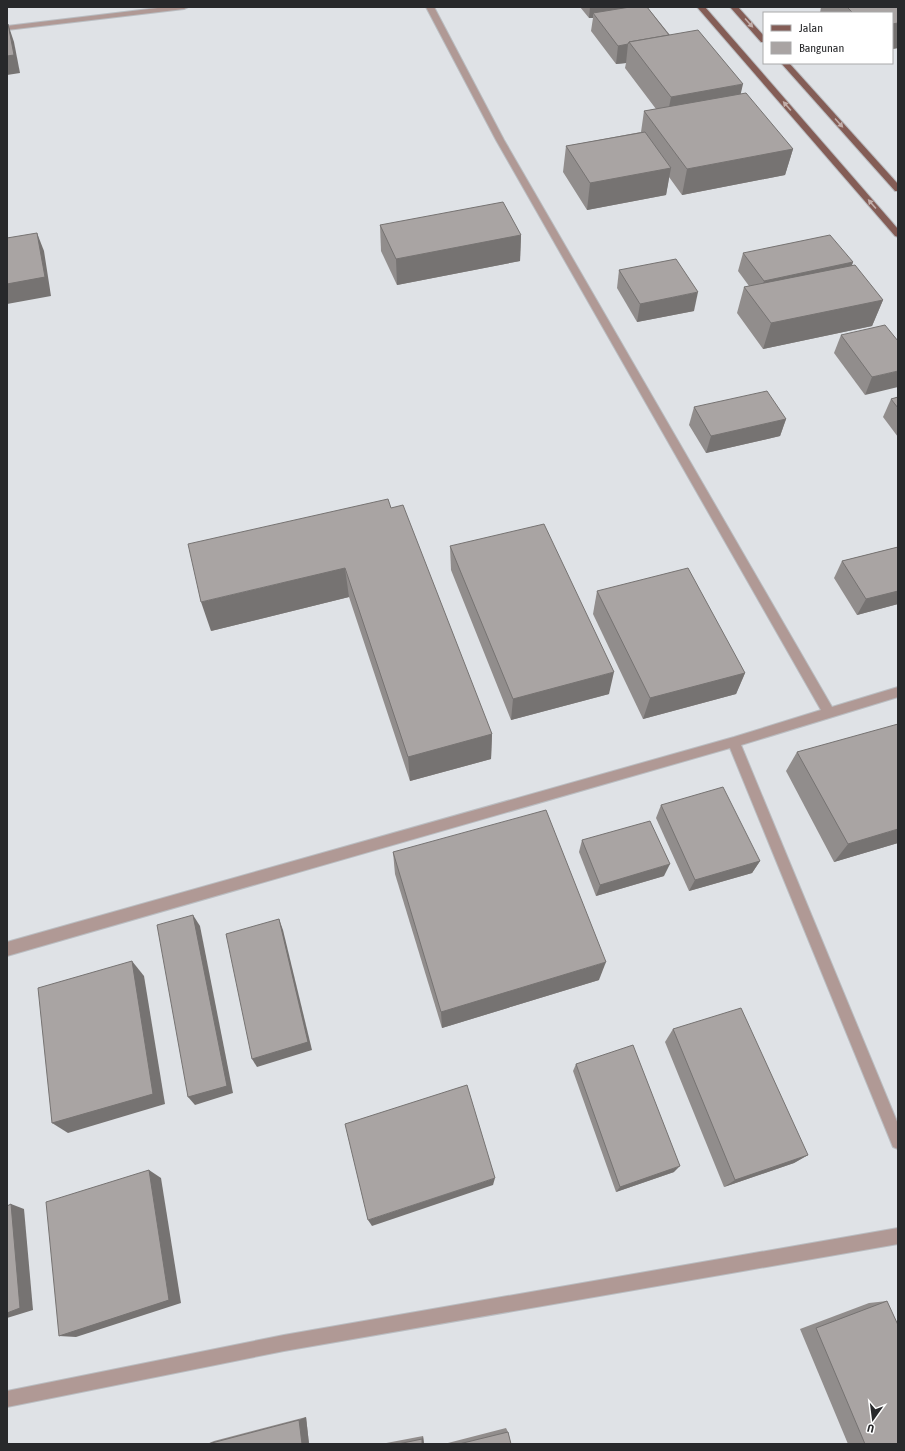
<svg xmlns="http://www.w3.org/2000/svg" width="905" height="1451" viewBox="0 0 905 1451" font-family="'Asap Condensed',sans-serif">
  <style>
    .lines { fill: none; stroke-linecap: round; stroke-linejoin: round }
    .minor-casing { stroke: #babdc1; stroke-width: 2 }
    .major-casing { stroke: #babdc1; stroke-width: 2 }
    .minor { fill: #b09995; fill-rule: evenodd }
    .major { fill: #845d56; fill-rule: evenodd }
    .wall { fill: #918d8c }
    .shaded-wall { fill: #767372 }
    .building { fill: #a9a4a3; stroke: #767372 }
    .oneway { fill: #c2aeaa }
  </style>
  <rect width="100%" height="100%" fill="#dfe2e6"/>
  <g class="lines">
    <defs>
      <g id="minor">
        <polygon points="166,7 188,7 184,9 7,30 7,26"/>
        <polygon points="426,7 434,7 504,140 832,707 898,687 898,697 741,745 898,1124 898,1149 893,1147 730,748 7,956 7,942 734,737 821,710 496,140"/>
        <polygon points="898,1228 898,1244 284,1351 7,1407 7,1391 284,1335"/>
      </g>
      <g id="major">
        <polygon points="697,7 705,7 898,229 898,237 895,236"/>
        <polygon points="730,7 738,7 764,36 764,42 761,42"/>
        <polygon points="781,63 789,63 898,184 898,191 895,191"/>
      </g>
    </defs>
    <!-- minor casing -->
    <use href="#minor" class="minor-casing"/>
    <!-- major casing -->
    <use href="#major" class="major-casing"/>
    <!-- minor -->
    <use href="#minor" class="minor"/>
    <!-- major -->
    <use href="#major" class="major"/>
  </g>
  <!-- wall -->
  <g class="wall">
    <polygon points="580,7 647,7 670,35 741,94 793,149 785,175 682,195 669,177 666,195 587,210 563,172 566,146 641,132 644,111 656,109 625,68 626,63 616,64 591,31 593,18 589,18"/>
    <polygon points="821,7 898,7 898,48 892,49 892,13 820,13"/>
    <polygon points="380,225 521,235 520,261 397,285 381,251"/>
    <polygon points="743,253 853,262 852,265 883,300 872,326 763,349 737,313 744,287 749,286 738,271"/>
    <polygon points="619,270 694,311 637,322 617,288"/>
    <polygon points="841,335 898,341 865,395 834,353"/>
    <polygon points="898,397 898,437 883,417 891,399"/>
    <polygon points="694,407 786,419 780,436 706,453 689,425"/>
    <polygon points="391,508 492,734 491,759 410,781 349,597 211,631"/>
    <polygon points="450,546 609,694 511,720 451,570"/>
    <polygon points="898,547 898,604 857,615 834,578 842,561"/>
    <polygon points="597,591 745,673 736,694 643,719 593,614"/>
    <polygon points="797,752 898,843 834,862 786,771"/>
    <polygon points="661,805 760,861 752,873 689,891 656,818"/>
    <polygon points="582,840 664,876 596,896 579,852"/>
    <polygon points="393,852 599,980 442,1028 395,874"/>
    <polygon points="673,1029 808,1155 794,1163 724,1187 665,1042"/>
    <polygon points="576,1064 674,1172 616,1192 573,1071"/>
    <polygon points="887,1301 898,1444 848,1444 800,1329 869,1303"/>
    <polygon points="306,1417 309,1444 207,1444 214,1441"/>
    <polygon points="506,1428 508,1432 511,1444 444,1444"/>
    <polygon points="423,1436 424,1444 381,1444"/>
  </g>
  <!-- shaded-wall -->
  <g class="shaded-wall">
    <polygon points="590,7 647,7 593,13 593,18 589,18"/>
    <polygon points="898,23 898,48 892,49 892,24"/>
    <polygon points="8,24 14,42 20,73 7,75"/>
    <polygon points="628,44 626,63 616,64 618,46"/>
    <polygon points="743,84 737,110 666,123 671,97"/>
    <polygon points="793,149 785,175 682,195 687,169"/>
    <polygon points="671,168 666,195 587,210 590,183"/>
    <polygon points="37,233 44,251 51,296 7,304 7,284"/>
    <polygon points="521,235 520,261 397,285 396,259"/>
    <polygon points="853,262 846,281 758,299 764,281"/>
    <polygon points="698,292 694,311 637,322 640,304"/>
    <polygon points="883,300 872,326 763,349 771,323"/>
    <polygon points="898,371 898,387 865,395 872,377"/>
    <polygon points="786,419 780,436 706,453 711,436"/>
    <polygon points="345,568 349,597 211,631 201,602"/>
    <polygon points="898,591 898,604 857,615 866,599"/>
    <polygon points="614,672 609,694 511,720 513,699"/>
    <polygon points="745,673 736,694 643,719 650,698"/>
    <polygon points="492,734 491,759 410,781 408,757"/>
    <polygon points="898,829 898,843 834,862 848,844"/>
    <polygon points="760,861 752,873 689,891 695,880"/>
    <polygon points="670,864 664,876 596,896 600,885"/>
    <polygon points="193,915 200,926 233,1093 195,1105 188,1097"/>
    <polygon points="279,919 283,930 312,1050 257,1067 252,1059"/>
    <polygon points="132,961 144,976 165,1104 68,1133 52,1123"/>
    <polygon points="606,962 599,980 442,1028 441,1012"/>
    <polygon points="808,1155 794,1163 724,1187 735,1180"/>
    <polygon points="680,1166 674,1172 616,1192 620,1187"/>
    <polygon points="149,1170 161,1178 181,1303 76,1337 59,1336"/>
    <polygon points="495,1178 493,1185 372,1226 368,1220"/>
    <polygon points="11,1204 24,1209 33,1310 7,1318"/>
    <polygon points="306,1417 309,1444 302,1444 299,1420"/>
    <polygon points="423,1436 424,1444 422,1444 422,1439"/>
  </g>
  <!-- building -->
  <g class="building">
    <polygon points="630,7 647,7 669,35 629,42 628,44 618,46 593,13"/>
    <polygon points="847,7 898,7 898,23 892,24 892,13 853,13"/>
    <polygon points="7,24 8,24 14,55 7,56"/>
    <polygon points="698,30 743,84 671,97 629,42"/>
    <polygon points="746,93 793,149 687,169 644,111"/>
    <polygon points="645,132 671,168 590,183 566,146"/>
    <polygon points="503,202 521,235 396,259 380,225"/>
    <polygon points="37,233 45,277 7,284 7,238"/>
    <polygon points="830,235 853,262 764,281 743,253"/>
    <polygon points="676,259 698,292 640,304 619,270"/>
    <polygon points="855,265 883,300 771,323 744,287"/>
    <polygon points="885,325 898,341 898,371 872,377 841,335"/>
    <polygon points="767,391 786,419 711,436 694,407"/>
    <polygon points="898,397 898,408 891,399"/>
    <polygon points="388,499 391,508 403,505 492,734 408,757 345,568 201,602 188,544"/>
    <polygon points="544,524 614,672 513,699 450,546"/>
    <polygon points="898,547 898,591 866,599 842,561"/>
    <polygon points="688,568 745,673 650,698 597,591"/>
    <polygon points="898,724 898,829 848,844 797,752"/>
    <polygon points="723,787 760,861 695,880 661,805"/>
    <polygon points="546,810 606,962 441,1012 393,852"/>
    <polygon points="650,821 670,864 600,885 582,840"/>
    <polygon points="193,915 227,1086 188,1097 157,925"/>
    <polygon points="279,919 308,1042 252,1059 226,934"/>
    <polygon points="132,961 153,1094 52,1123 38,988"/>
    <polygon points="741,1008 808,1155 735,1180 673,1029"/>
    <polygon points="633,1045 680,1166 620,1187 576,1064"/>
    <polygon points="467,1085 495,1178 368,1220 345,1124"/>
    <polygon points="149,1170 169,1300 59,1336 46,1202"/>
    <polygon points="11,1204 20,1308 7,1313 7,1206"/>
    <polygon points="887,1301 898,1325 898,1444 865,1444 816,1328"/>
    <polygon points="299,1420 302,1444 208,1444"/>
    <polygon points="508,1432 511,1444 459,1444"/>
    <polygon points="422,1439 422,1444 398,1444"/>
  </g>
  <!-- one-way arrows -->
  <defs><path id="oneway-solid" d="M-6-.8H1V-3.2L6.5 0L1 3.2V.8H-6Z"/></defs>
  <g class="oneway">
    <use href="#oneway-solid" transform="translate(749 23) rotate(48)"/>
    <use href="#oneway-solid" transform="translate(787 106) rotate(-131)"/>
    <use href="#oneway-solid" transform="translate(839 123) rotate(48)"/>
    <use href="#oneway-solid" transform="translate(872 204) rotate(-131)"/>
  </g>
  <!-- border -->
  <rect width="905" height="1451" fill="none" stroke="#28292b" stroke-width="16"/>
  <!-- legend -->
  <rect x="763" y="12" width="130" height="52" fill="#ffffff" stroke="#a9a9aa"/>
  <rect x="771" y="25" width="20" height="6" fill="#845d56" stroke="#a9a9aa"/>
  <text x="799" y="32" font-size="12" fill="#28292b">Jalan</text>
  <rect x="771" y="42" width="20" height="12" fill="#a9a4a3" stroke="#a9a9aa"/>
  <text x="799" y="52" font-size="12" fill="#28292b">Bangunan</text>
  <!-- north arrow -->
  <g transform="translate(873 1419) rotate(194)" stroke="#ffffff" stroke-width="3" paint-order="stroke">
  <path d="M0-3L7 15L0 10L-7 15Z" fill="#28292b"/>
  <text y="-6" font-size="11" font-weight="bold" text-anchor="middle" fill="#28292b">U</text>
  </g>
</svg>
